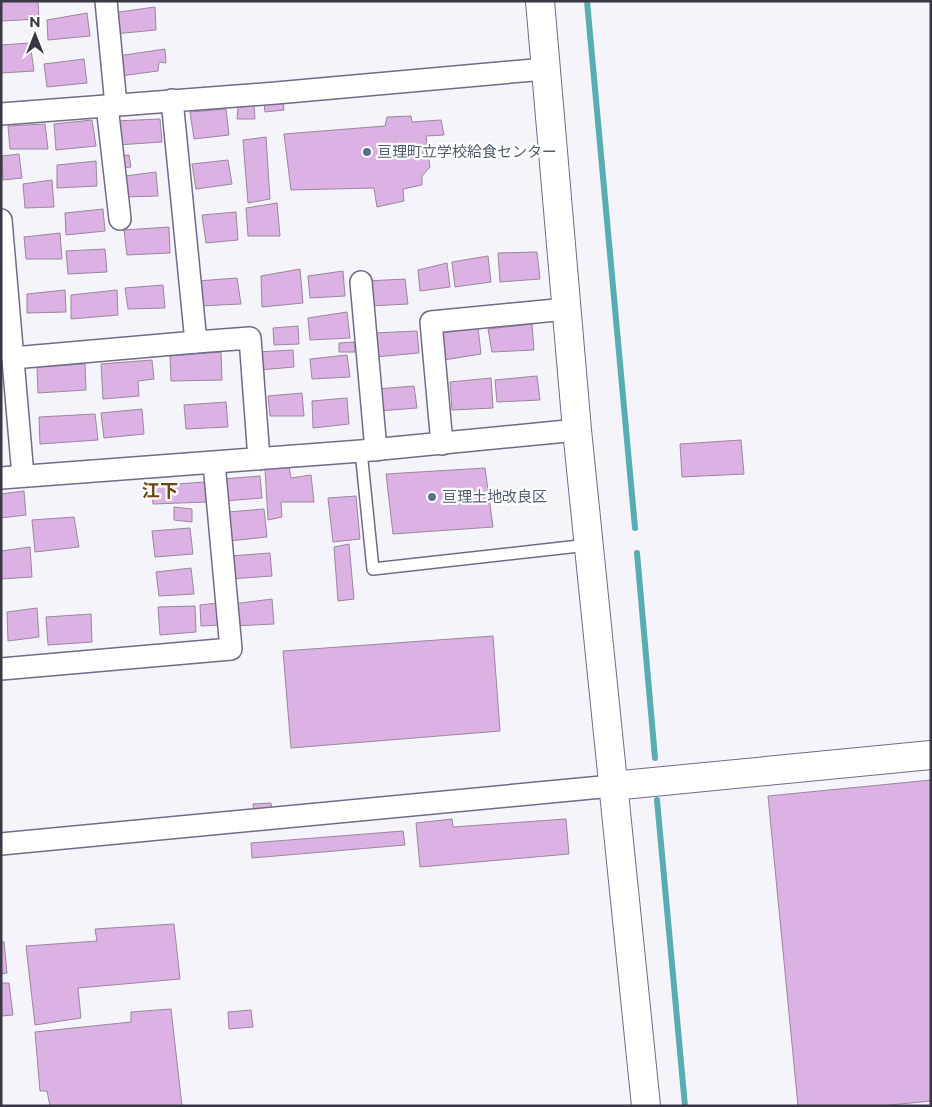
<svg xmlns="http://www.w3.org/2000/svg" width="932" height="1107" viewBox="0 0 932 1107" font-family="Montserrat,'Noto Sans JP',sans-serif">
  <style>
    .lines { fill: none; stroke-linecap: round; stroke-linejoin: round }
    .stream { stroke: #58adb3; stroke-width: 6 }
    .building { fill: #dcb1e3; stroke: #9c869f }
    .service-casing { stroke: #716b88; stroke-width: 14 }
    .minor-casing { stroke: #716b88; stroke-width: 24 }
    .tertiary-casing { stroke: #716b88; stroke-width: 30 }
    .service { stroke: #fff; stroke-width: 11 }
    .minor { stroke: #fff; stroke-width: 21 }
    .tertiary { stroke: #fff; stroke-width: 28 }
    .service-dot { fill: #5c6f8a; stroke: #fff; stroke-width: 2 }
    .labels { text-anchor: middle; stroke-width: 4.5; stroke-linejoin: round; paint-order: stroke }
    .service-label { font-size: 15px; fill: #4e5e75; stroke: #fff; text-anchor: start }
    .quarter-label { font-size: 18px; font-weight: bold; fill: #6b4316; stroke: #fff }
  </style>
  <rect width="100%" height="100%" fill="#f5f4fa"/>
  <g class="lines">
    <!-- stream -->
    <g class="stream">
      <polyline points="587,1 635,528"/>
      <polyline points="637,553 655,758"/>
      <polyline points="657,800 685,1106"/>
    </g>
  </g>
  <!-- building -->
  <g class="building">
    <polygon points="1,1 38,1 39,19 1,21"/>
    <polygon points="155,7 156,30 114,34 112,13"/>
    <polygon points="87,13 90,36 48,40 47,20"/>
    <polygon points="30,43 34,71 1,73 1,45"/>
    <polygon points="165,49 166,63 159,62 158,71 120,76 118,56"/>
    <polygon points="84,59 87,83 47,87 44,64"/>
    <polygon points="283,101 284,110 265,112 264,103"/>
    <polygon points="254,104 255,119 237,119 238,107"/>
    <polygon points="226,109 229,135 194,139 190,112"/>
    <polygon points="411,116 412,122 441,120 444,135 426,136 430,167 422,176 422,185 403,189 404,201 377,207 374,188 291,190 284,134 385,126 387,117"/>
    <polygon points="160,119 162,142 117,145 115,121"/>
    <polygon points="92,120 96,146 56,150 54,124"/>
    <polygon points="45,124 48,149 10,149 8,126"/>
    <polygon points="266,137 270,199 248,203 243,140"/>
    <polygon points="19,154 22,178 3,180 2,156"/>
    <polygon points="129,155 131,167 119,168 117,156"/>
    <polygon points="228,160 232,184 196,189 192,164"/>
    <polygon points="96,161 97,186 57,188 57,165"/>
    <polygon points="156,172 158,196 125,197 125,176"/>
    <polygon points="52,180 54,207 25,208 23,184"/>
    <polygon points="277,203 280,236 248,236 246,208"/>
    <polygon points="103,209 105,231 66,235 65,213"/>
    <polygon points="236,212 238,240 206,243 202,215"/>
    <polygon points="169,227 170,253 127,255 124,230"/>
    <polygon points="60,233 62,259 26,259 24,237"/>
    <polygon points="105,249 107,272 68,274 66,251"/>
    <polygon points="537,252 540,279 500,282 498,253"/>
    <polygon points="488,256 491,282 455,287 452,262"/>
    <polygon points="447,263 450,287 420,291 418,270"/>
    <polygon points="300,269 303,303 262,307 261,276"/>
    <polygon points="343,271 345,296 310,298 308,276"/>
    <polygon points="237,278 241,304 199,306 197,281"/>
    <polygon points="405,279 408,304 369,306 367,281"/>
    <polygon points="163,285 165,308 128,309 125,288"/>
    <polygon points="65,290 66,312 27,313 27,294"/>
    <polygon points="117,290 118,315 71,319 71,295"/>
    <polygon points="347,312 350,338 310,340 308,318"/>
    <polygon points="532,324 534,350 492,352 488,329"/>
    <polygon points="298,326 299,344 274,345 273,328"/>
    <polygon points="478,327 481,354 444,360 441,333"/>
    <polygon points="417,331 419,353 375,357 374,333"/>
    <polygon points="354,342 355,352 339,352 339,343"/>
    <polygon points="293,350 294,367 259,370 257,352"/>
    <polygon points="221,352 222,380 171,381 170,356"/>
    <polygon points="347,355 350,377 312,379 310,359"/>
    <polygon points="152,360 154,379 138,381 139,396 103,399 101,364"/>
    <polygon points="85,364 86,390 38,393 37,367"/>
    <polygon points="537,376 540,400 497,402 495,380"/>
    <polygon points="491,378 493,408 452,410 450,382"/>
    <polygon points="414,386 417,408 379,411 377,389"/>
    <polygon points="302,393 304,416 270,416 268,396"/>
    <polygon points="347,398 349,424 313,428 312,401"/>
    <polygon points="226,402 228,427 186,429 184,405"/>
    <polygon points="142,409 144,434 104,438 101,413"/>
    <polygon points="95,414 98,440 40,444 39,417"/>
    <polygon points="741,440 744,474 682,477 680,444"/>
    <polygon points="289,467 291,478 311,475 314,502 281,502 282,517 268,520 265,469"/>
    <polygon points="485,468 493,527 393,534 386,474"/>
    <polygon points="260,476 262,498 224,501 222,479"/>
    <polygon points="204,482 207,502 153,504 152,486"/>
    <polygon points="24,491 26,515 1,518 1,494"/>
    <polygon points="356,496 360,539 333,542 328,498"/>
    <polygon points="174,507 192,509 192,522 174,520"/>
    <polygon points="264,509 267,537 229,541 228,512"/>
    <polygon points="74,517 79,547 35,552 32,520"/>
    <polygon points="190,528 193,554 155,557 152,531"/>
    <polygon points="349,544 354,599 338,601 334,547"/>
    <polygon points="30,547 32,577 1,579 1,551"/>
    <polygon points="270,553 272,576 230,579 230,556"/>
    <polygon points="191,568 194,594 159,596 156,572"/>
    <polygon points="272,599 274,624 233,626 233,604"/>
    <polygon points="218,603 220,625 201,626 200,605"/>
    <polygon points="195,606 196,632 160,635 158,607"/>
    <polygon points="37,608 39,637 8,641 7,612"/>
    <polygon points="91,614 92,642 48,645 46,617"/>
    <polygon points="493,636 500,731 291,748 283,651"/>
    <polygon points="931,780 931,1101 880,1106 798,1106 768,796"/>
    <polygon points="271,803 272,812 254,814 253,804"/>
    <polygon points="452,819 453,827 566,819 569,854 420,867 416,823"/>
    <polygon points="403,831 405,845 252,858 251,843"/>
    <polygon points="174,924 180,979 78,988 81,1018 35,1025 26,946 97,941 95,929"/>
    <polygon points="1,942 4,942 7,973 1,974"/>
    <polygon points="1,983 9,983 13,1015 1,1016"/>
    <polygon points="171,1009 182,1106 50,1106 47,1091 40,1091 35,1032 131,1022 131,1012"/>
    <polygon points="251,1010 253,1027 229,1029 228,1012"/>
  </g>
  <g class="lines">
    <defs>
      <polyline id="service" points="361,451 373,569 588,545"/>
      <g id="minor">
        <polyline points="106,1 116,105"/>
        <polyline points="107,106 120,219"/>
        <polyline points="1,114 276,93 545,69"/>
        <polyline points="1,220 23,476"/>
        <polyline points="361,282 376,450"/>
        <polyline points="196,342 250,338 259,459"/>
        <polyline points="13,358 196,342 172,100"/>
        <polyline points="442,444 431,322 566,309"/>
        <polyline points="1,478 361,451 577,430"/>
        <polyline points="1,669 231,649 214,463"/>
        <polyline points="1,844 612,786"/>
      </g>
      <g id="tertiary">
        <polyline points="540,1 577,430 646,1106"/>
        <polyline points="612,786 931,755"/>
      </g>
    </defs>
    <!-- service casing -->
    <use href="#service" class="service-casing"/>
    <!-- minor casing -->
    <use href="#minor" class="minor-casing"/>
    <!-- tertiary casing -->
    <use href="#tertiary" class="tertiary-casing"/>
    <!-- service -->
    <use href="#service" class="service"/>
    <!-- minor -->
    <use href="#minor" class="minor"/>
    <!-- tertiary -->
    <use href="#tertiary" class="tertiary"/>
  </g>
  <!-- markers -->
  <g class="service-dot">
    <circle cx="367" cy="152" r="5"/>
    <circle cx="432" cy="497" r="5"/>
  </g>
  <g class="labels">
    <!-- service labels -->
    <g class="service-label">
      <text x="377" y="157">亘理町立学校給食センター</text>
      <text x="442" y="502">亘理土地改良区</text>
    </g>
    <!-- quarter labels -->
    <g class="quarter-label">
      <text x="160" y="497">江下</text>
    </g>
  </g>
  <!-- border -->
  <rect width="932" height="1107" fill="none" stroke="#3a3845" stroke-width="5"/>
  <!-- north arrow -->
  <g transform="translate(35 35)" stroke="#ffffff" stroke-width="4" paint-order="stroke">
  <path d="M0-4L9 19L0 12L-9 19Z" fill="#3a3845"/>
  <text y="-8" font-size="14" font-weight="bold" text-anchor="middle" fill="#3a3845">N</text>
  </g>
</svg>
